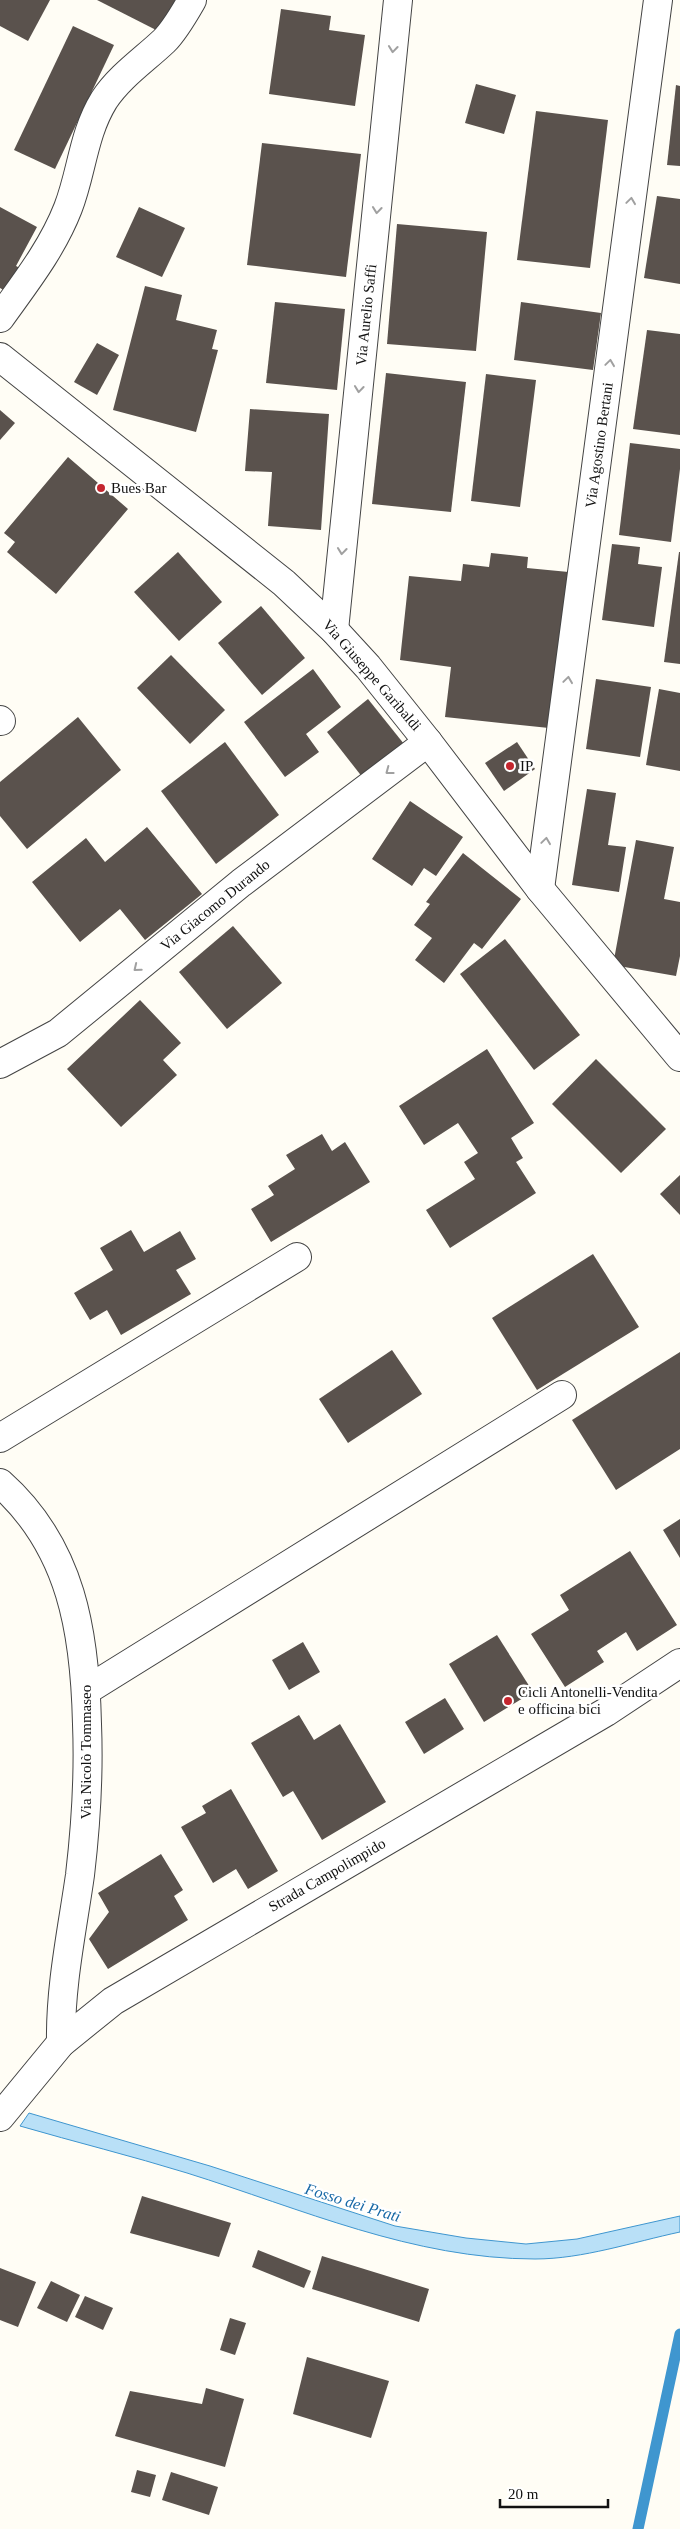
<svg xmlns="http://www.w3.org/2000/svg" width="680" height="2529" viewBox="0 0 680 2529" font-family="Georgia,serif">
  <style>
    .water { fill: #b9e0f7; stroke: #3f96cf }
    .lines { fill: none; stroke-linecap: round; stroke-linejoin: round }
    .stream { stroke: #3f96cf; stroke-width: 11 }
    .building { fill: #5a524d }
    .minor-casing { stroke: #444; stroke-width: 30 }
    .minor { stroke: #fff; stroke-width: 28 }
    .oneway { stroke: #a0a0a0 }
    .poi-dot { fill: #c4262e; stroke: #fff; stroke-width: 2 }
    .labels { text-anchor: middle; stroke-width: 5; stroke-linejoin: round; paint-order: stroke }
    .street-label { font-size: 15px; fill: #111; stroke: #fff }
    .poi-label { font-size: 15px; fill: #111; stroke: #fff; text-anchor: start }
    .water-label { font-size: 16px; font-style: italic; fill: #1768a6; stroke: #fff }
  </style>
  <rect width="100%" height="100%" fill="#fffdf5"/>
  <!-- water -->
  <path class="water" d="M29 2113 210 2166 395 2226 466 2238 526 2244 577 2239 680 2216V2232C633 2242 583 2259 535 2259 413 2259 302 2209 187 2173 132 2156 75 2142 20 2126Z"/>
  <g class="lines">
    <!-- stream -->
    <polyline class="stream" points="638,2529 680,2334"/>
  </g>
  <!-- building -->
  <g class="building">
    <polygon points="0,0 50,0 28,41 0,26"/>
    <polygon points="97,0 180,0 162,33"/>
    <polygon points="281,9 331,16 329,30 365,35 355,106 269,94"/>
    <polygon points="73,26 114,45 55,169 14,150"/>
    <polygon points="476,84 516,95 504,134 465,123"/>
    <polygon points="676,85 680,86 680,166 667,165"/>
    <polygon points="536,111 608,120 590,268 517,260"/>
    <polygon points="262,143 361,154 346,277 247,265"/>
    <polygon points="657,196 680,199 680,284 644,278"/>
    <polygon points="0,207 37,227 16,266 22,269 9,293 0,288"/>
    <polygon points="139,207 185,228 162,277 116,257"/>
    <polygon points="397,224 487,232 476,351 387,344"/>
    <polygon points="145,286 182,295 176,320 217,330 212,349 218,350 196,432 113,410"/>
    <polygon points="275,302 345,309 337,390 266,383"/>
    <polygon points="521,302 601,313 593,370 514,360"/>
    <polygon points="647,330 680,334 680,435 633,429"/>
    <polygon points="97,343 119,355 97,395 74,382"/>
    <polygon points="386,373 466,382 451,512 372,504"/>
    <polygon points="486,374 536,380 520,507 471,501"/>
    <polygon points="250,409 329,414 321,530 268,526 272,472 245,471"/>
    <polygon points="0,410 15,423 0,440"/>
    <polygon points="630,443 680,449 680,469 671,542 619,535"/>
    <polygon points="68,457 128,509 56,594 7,552 15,542 4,533"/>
    <polygon points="612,544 640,547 638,564 662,567 654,627 602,620"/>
    <polygon points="178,552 222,602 179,641 134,592"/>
    <polygon points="679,552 680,552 680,664 664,662"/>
    <polygon points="491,553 528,557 527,568 579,573 571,639 559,638 549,728 445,717 451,667 400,660 409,576 461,581 463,564 489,567"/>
    <polygon points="261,606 305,658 262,695 218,643"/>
    <polygon points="171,655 225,710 190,744 137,688"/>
    <polygon points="313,669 341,707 306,734 319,752 285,777 244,722"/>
    <polygon points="596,679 651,687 640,757 586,749"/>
    <polygon points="659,689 680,693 680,771 646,765"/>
    <polygon points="368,699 404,744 363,778 327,732"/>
    <polygon points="78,717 121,770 27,849 0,816 0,782"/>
    <polygon points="225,742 279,815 216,864 161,791"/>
    <polygon points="517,742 535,769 504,791 485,763"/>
    <polygon points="587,789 616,793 608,845 626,847 619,892 572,885"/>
    <polygon points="410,801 463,837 436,876 424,868 412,886 372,859"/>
    <polygon points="147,827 202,894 145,940 120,909 80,942 32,882 86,838 105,862"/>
    <polygon points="636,840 674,847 664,899 680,902 680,956 676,976 613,965"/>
    <polygon points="463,853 521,899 482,949 474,943 444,983 415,960 432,938 414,925 430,904 426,902"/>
    <polygon points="233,926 282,983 227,1029 179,972"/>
    <polygon points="505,939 580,1035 534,1070 460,974"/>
    <polygon points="140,1000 181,1043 163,1060 177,1075 121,1127 67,1069"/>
    <polygon points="487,1049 534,1123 511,1138 523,1158 516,1162 536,1193 450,1248 426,1210 475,1179 464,1162 478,1153 458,1123 424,1145 399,1106"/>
    <polygon points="596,1059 666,1129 621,1173 552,1104"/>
    <polygon points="322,1134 332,1151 345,1142 370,1182 271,1242 251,1209 274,1195 268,1186 295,1169 286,1155"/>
    <polygon points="680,1175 680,1215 660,1194"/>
    <polygon points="131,1230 144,1252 180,1231 196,1259 176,1270 191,1294 121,1335 107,1310 90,1320 74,1293 113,1270 100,1248"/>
    <polygon points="593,1254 639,1327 537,1390 492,1318"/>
    <polygon points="392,1350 422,1394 348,1443 319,1399"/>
    <polygon points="680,1352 680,1449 616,1490 572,1420"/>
    <polygon points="680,1519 680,1558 663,1530"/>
    <polygon points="630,1551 677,1625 637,1651 626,1632 597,1651 604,1662 565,1687 531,1634 569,1610 560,1595"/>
    <polygon points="497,1635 533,1692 484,1722 449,1664"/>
    <polygon points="303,1642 320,1672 289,1690 272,1660"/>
    <polygon points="445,1698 464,1729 424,1754 405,1722"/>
    <polygon points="299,1715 314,1740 340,1724 386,1802 322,1840 293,1791 283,1797 251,1743"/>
    <polygon points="231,1789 278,1871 248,1889 236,1869 213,1883 181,1827 206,1813 202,1806"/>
    <polygon points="161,1854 183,1890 174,1896 188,1920 108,1969 89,1939 109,1912 98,1893"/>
    <polygon points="142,2196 231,2223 219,2257 130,2233"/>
    <polygon points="258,2250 311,2271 304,2288 252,2267"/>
    <polygon points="322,2256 429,2289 419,2322 312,2289"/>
    <polygon points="0,2268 36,2282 18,2327 0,2320"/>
    <polygon points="51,2281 80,2295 67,2322 37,2308"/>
    <polygon points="85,2296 113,2308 103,2330 75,2317"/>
    <polygon points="230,2318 246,2323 235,2355 220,2350"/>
    <polygon points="307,2357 389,2381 371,2438 293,2414"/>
    <polygon points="206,2388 244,2399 225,2467 115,2436 130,2391 202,2404"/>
    <polygon points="137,2470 156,2475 150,2497 131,2492"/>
    <polygon points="171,2472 218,2487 209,2515 162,2500"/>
  </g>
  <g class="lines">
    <defs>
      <g id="minor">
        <path d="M0 318C25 283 52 249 68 208 82 172 83 134 104 100 120 76 144 60 164 41 175 30 184 14 192 0"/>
        <polyline points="0,357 284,583 334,630 368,667 428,742 540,889 680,1057"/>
        <polyline points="334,630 398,0"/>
        <polyline points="0,720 1,721"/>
        <polyline points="540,889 658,0"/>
        <polyline points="0,1064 58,1033 241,883 428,742"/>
        <polyline points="0,1438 297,1257"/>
        <path d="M0 1483C72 1547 85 1633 87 1724 89 1774 86 1824 80 1875 72 1931 60 1986 61 2043"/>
        <polyline points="87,1690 562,1395"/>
        <polyline points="0,2117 61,2043 113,2001 606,1712 680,1663"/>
      </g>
    </defs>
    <!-- minor casing -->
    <use href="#minor" class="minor-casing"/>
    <!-- minor -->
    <use href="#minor" class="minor"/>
  </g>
  <!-- one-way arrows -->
  <defs><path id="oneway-chevron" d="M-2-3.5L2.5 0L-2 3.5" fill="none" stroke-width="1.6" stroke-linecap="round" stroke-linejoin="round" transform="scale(1.25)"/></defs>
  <g class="oneway">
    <use href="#oneway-chevron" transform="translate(393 49) rotate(96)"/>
    <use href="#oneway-chevron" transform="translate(631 201) rotate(-82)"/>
    <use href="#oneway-chevron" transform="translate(377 210) rotate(96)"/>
    <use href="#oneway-chevron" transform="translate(610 363) rotate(-82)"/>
    <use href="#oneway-chevron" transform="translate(359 389) rotate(96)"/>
    <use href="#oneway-chevron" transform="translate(342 551) rotate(96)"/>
    <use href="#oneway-chevron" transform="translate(568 680) rotate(-82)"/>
    <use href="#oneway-chevron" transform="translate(389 771) rotate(143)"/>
    <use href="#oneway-chevron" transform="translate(546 841) rotate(-82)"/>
    <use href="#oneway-chevron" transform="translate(137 968) rotate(141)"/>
  </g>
  <!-- markers -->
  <g class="poi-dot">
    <circle cx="101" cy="488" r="5"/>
    <circle cx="510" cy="766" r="5"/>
    <circle cx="508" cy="1701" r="5"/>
  </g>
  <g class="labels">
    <!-- street labels -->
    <g class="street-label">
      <text transform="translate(366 315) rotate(-84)" y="5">Via Aurelio Saffi</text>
      <text transform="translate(599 445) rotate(-82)" y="5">Via Agostino Bertani</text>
      <text transform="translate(372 675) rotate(49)" y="5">Via Giuseppe Garibaldi</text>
      <text transform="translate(215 905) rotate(-39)" y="5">Via Giacomo Durando</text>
      <text transform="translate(86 1752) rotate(-90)" y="5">Via Nicolò Tommaseo</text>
      <text transform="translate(327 1875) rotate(-30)" y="5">Strada Campolimpido</text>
    </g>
    <!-- poi labels -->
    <g class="poi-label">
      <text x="111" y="493">Bues Bar</text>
      <text x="520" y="771">IP</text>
      <text x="518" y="1697">Cicli Antonelli-Vendita<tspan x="518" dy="17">e officina bici</tspan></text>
    </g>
    <!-- water labels -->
    <g class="water-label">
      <text transform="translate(353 2202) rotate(17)" y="6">Fosso dei Prati</text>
    </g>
  </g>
  <!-- scale -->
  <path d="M500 2499v8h108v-8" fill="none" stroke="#111111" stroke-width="2.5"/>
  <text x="508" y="2499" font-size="15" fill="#111111" stroke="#ffffff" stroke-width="4" paint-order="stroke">20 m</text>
</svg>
